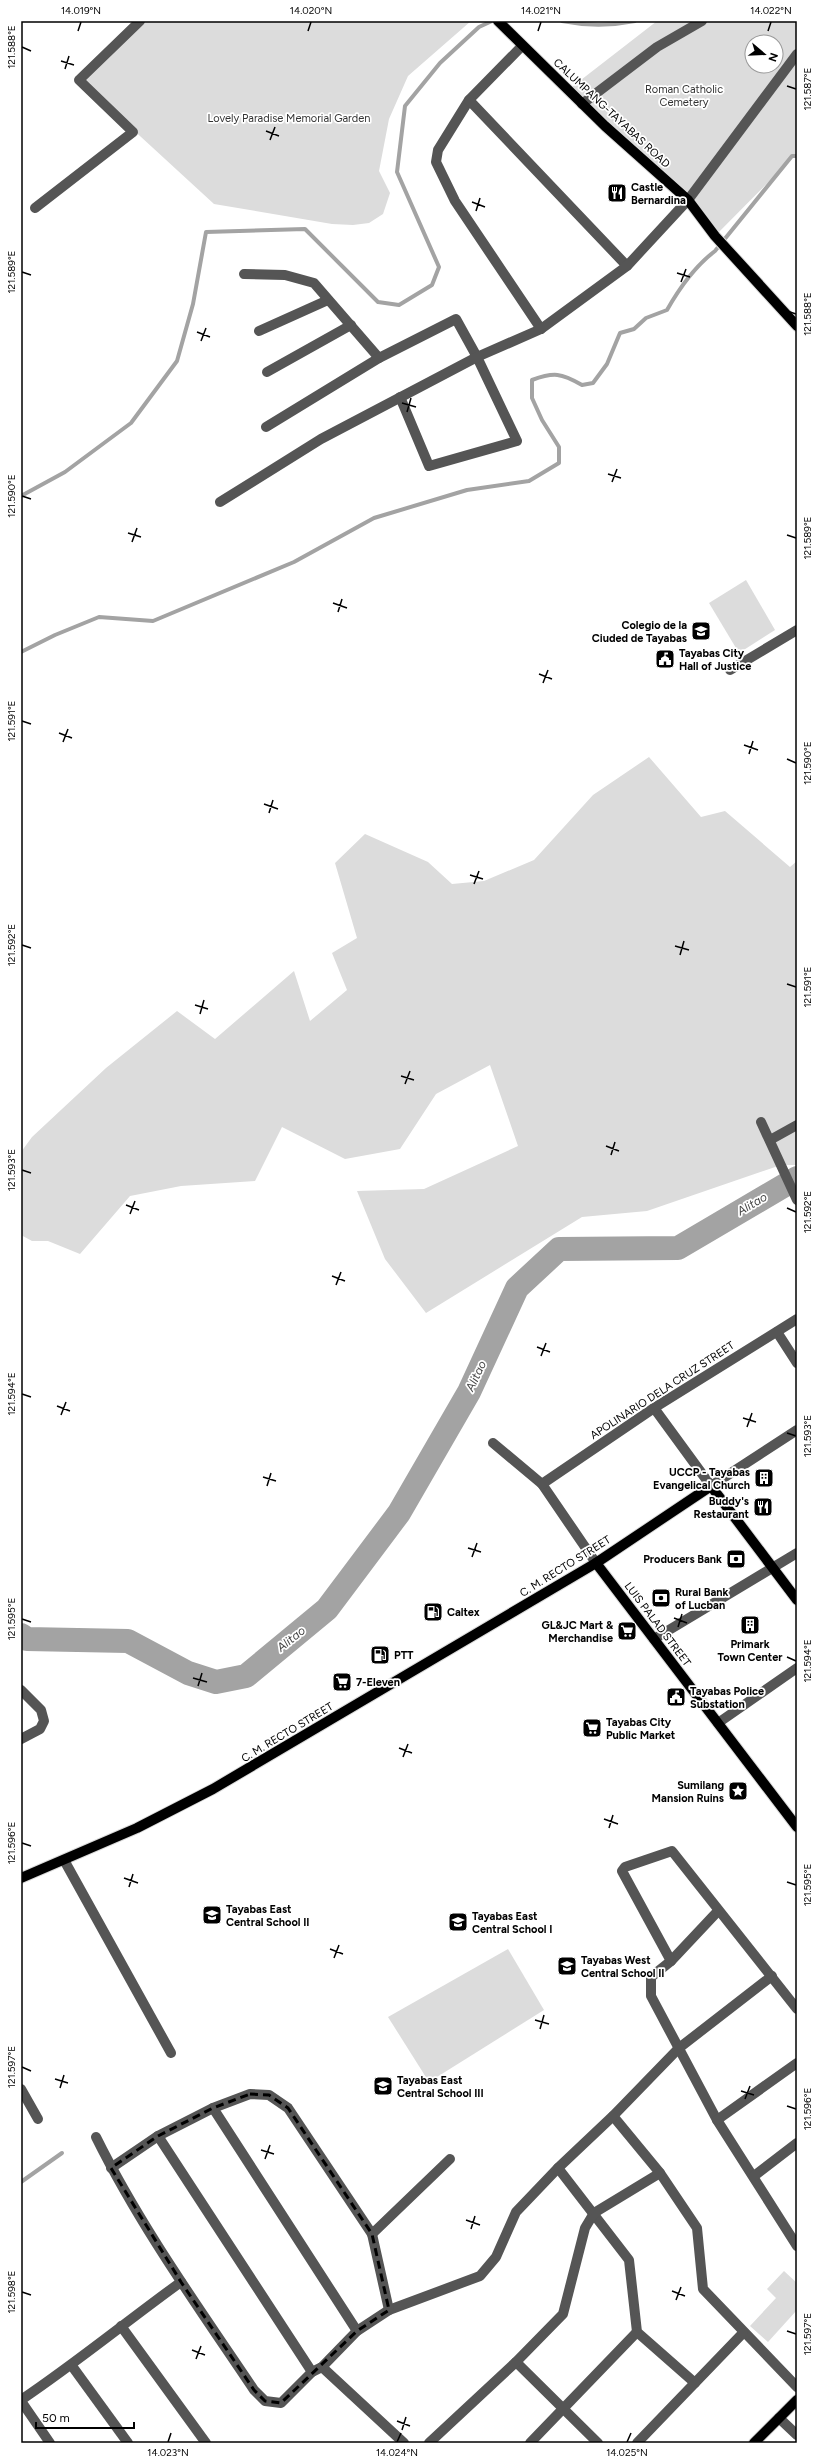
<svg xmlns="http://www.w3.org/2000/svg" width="818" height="2464" viewBox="0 0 818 2464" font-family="Figtree,sans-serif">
	<rect width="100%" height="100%" fill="#fff"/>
	<g fill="#dcdcdc" fill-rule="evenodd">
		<polygon points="136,21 471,21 408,76 389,119 379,171 390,193 383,214 369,223 353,225 332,224 214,204 79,80"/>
		<path d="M657,21H797V153L715,236L688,200L568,90ZM752,42H776V66H752Z"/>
		<polygon points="746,580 775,630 739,653 709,603"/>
		<polygon points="649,757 701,817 725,811 790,867 797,861 797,1165 781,1165 647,1211 582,1217 426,1313 385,1259 357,1191 424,1189 518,1146 490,1065 436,1094 400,1149 345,1159 282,1127 255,1181 181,1186 130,1196 80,1254 48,1241 32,1241 21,1235 21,1152 32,1137 106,1068 177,1011 215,1039 294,971 310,1021 347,990 332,953 357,938 335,863 365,834 428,862 452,884 484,881 534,860 593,795"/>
		<polygon points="508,1949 544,2010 429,2082 388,2017"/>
		<polygon points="784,2271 797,2283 797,2310 768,2342 750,2326 776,2298 767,2289"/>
	</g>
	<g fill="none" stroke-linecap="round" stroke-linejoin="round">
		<g stroke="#a3a3a3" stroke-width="4">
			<path d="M562,21C587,26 610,26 635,21"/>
			<polyline points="21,496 65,472 131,423 177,361 193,304 206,232 305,229 378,302 399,305 432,285 439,267 397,172 405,106 440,63 479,27 492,21"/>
			<path d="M21,652L55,635L99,617L153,621L294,562L374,518L467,490L529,481L559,463V447L542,420L532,398V380C554,372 561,373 582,385L593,383L607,364L620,333L634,329L646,318L667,310C680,287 694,267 715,251L792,156H797"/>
			<polyline points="21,2182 62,2153"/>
		</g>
		<polyline stroke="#a3a3a3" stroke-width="24" points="21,1635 27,1639 128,1641 188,1673 216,1682 246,1676 327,1609 399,1513 469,1392 517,1288 559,1249 678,1248 797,1178"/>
		<defs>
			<g id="major">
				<polyline points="498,21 605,126 688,200 715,236 797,326"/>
				<polyline points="596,1563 797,1827"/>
				<polyline points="21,1878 137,1828 213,1789 596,1563 711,1486 797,1600"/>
				<polyline points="754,2443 797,2400"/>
			</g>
		</defs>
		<use href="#major" stroke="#dbdbdb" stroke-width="12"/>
		<g stroke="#555" stroke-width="10">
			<polyline points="522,46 469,100 438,150 436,162 455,201 541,329"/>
			<polyline points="469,100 627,266"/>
			<polyline points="582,104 657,47 702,21"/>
			<polyline points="35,208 133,132 79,80 140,21"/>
			<polyline points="244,274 285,275 314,283 379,358"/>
			<polyline points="259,331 328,300"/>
			<polyline points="267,372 351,325"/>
			<polyline points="266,427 379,358 456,319 477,357 517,441 429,466 400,397"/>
			<polyline points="220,502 321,439 477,357 541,329 627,266 688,200 797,54"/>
			<polyline points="730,670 797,630"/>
			<polyline points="761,1122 797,1200"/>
			<polyline points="770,1140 797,1125"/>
			<polyline points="777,1332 797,1363"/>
			<polyline points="654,1408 711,1486 797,1430"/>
			<polyline points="493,1443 542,1484 596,1563"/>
			<polyline points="542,1484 654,1408 797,1319"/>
			<polyline points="654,1639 797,1553"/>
			<polyline points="21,1690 41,1710 44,1721 40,1729 21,1739"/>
			<polyline points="718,1723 797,1668"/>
			<polyline points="64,1860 171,2053"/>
			<polyline points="718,1911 671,1961 651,1977 651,1996 717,2120 797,2246"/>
			<polyline points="671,1961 622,1871 625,1867 672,1851 797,2009"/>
			<polyline points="21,2089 38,2119"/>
			<polyline points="213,2108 357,2331"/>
			<polyline points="613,2116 660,2173 697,2228 703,2289 797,2387"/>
			<polyline points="717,2120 797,2063"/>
			<polyline points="158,2136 312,2372"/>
			<path d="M96,2137C140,2226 199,2308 254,2390L265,2401L281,2403L312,2372L322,2367L357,2331L389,2310L480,2276L496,2257L516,2212L558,2168L613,2116L679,2048L772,1976"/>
			<polyline points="111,2168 158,2136 213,2108 250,2094 269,2095 288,2108 372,2234 389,2310"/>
			<polyline points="558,2168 629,2260 637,2332 695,2383"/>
			<polyline points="754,2176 797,2143"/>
			<polyline points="372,2234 450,2159"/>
			<polyline points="121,2326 206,2443"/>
			<polyline points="516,2362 598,2443"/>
			<polyline points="72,2366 128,2443"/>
			<polyline points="322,2367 404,2443"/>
			<path d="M21,2400C76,2363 127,2321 181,2282"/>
			<polyline points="21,2401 50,2443"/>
			<polyline points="779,2418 797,2435"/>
			<polyline points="429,2443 516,2362 563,2314 585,2228 594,2213 660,2173"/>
			<polyline points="530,2443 637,2332"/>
			<polyline points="637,2443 743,2333"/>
		</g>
		<use href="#major" stroke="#000" stroke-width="10"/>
	</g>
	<path fill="none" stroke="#000" stroke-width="3" stroke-dasharray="8 5" stroke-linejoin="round" d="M250,2094L269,2095L288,2108L372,2234L389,2310L357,2331L281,2403L265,2401L254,2390L181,2282L111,2168L158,2136L213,2108Z"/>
	<path fill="none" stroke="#000" stroke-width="1.5" d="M78,31L81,22M308,31L311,22M538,31L541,22M768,31L771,22M22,47L31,51M61,61L74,65M65,69L69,56M787,86L796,89M266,131L279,136M270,140L275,127M472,202L485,207M476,211L480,198M22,272L31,275M677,273L690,277M681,282L686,269M787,311L796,314M197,332L210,337M201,341L206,328M402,403L416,407M407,412L411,398M608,474L621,478M612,482L617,469M22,496L31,499M128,533L141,537M787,535L796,538M132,542L137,528M333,603L347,608M338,612L342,599M539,674L552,679M543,683L548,670M22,721L31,724M59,733L72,738M63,742L68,729M744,745L758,750M749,754L753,741M787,759L796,763M264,804L278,809M269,813L273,800M470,875L483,879M474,884L479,871M22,945L31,948M675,946L689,950M680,955L684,941M787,984L796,987M195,1005L208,1009M200,1014L204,1000M401,1076L414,1080M405,1084L410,1071M606,1146L619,1151M611,1155L615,1142M22,1170L31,1173M126,1205L139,1210M787,1208L796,1212M130,1214L135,1201M332,1276L345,1281M336,1285L341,1272M537,1347L550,1352M541,1356L546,1343M22,1394L31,1397M57,1406L70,1411M61,1415L66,1402M743,1418L756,1422M747,1427L752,1413M787,1433L796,1436M263,1477L276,1481M267,1486L271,1473M468,1548L481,1552M472,1557L477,1543M674,1618L687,1623M22,1619L31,1622M678,1627L682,1614M787,1657L796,1661M193,1678L207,1682M198,1686L202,1673M399,1748L412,1753M403,1757L408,1744M604,1819L618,1824M609,1828L613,1815M22,1843L31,1846M124,1878L138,1883M787,1882L796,1885M129,1887L133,1874M330,1949L343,1954M334,1958L339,1945M535,2020L549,2024M540,2029L544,2015M22,2067L31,2071M55,2079L68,2083M60,2088L64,2075M741,2091L754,2095M745,2099L750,2086M787,2106L796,2109M261,2150L274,2154M265,2159L270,2145M466,2220L480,2225M471,2229L475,2216M672,2291L685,2296M22,2292L31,2295M676,2300L681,2287M787,2331L796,2334M192,2350L205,2355M196,2359L201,2346M397,2421L410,2426M402,2430L406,2417M168,2442L171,2433M397,2442L401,2433M627,2442L631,2433"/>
	<defs>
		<symbol id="restaurant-square" viewBox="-11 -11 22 22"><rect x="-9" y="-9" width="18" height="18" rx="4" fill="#000" stroke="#fff"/><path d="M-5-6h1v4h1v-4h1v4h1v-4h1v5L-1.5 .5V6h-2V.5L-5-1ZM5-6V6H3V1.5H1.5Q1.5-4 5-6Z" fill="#fff"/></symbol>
		<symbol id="university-square" viewBox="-11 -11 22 22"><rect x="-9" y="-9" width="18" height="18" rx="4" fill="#000" stroke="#fff"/><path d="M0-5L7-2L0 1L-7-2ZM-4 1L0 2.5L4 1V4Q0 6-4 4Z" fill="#fff"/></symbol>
		<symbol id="civic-square" viewBox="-11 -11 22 22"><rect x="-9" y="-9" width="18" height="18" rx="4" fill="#000" stroke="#fff"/><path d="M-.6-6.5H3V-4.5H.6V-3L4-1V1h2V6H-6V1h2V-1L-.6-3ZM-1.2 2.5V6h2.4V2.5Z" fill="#fff"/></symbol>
		<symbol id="building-square" viewBox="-11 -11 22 22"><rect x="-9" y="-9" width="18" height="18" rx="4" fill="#000" stroke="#fff"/><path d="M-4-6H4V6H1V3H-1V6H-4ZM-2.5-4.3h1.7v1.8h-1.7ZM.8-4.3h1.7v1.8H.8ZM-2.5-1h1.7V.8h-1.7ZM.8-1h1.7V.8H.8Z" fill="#fff"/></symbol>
		<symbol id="bank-square" viewBox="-11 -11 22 22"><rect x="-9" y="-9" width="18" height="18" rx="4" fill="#000" stroke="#fff"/><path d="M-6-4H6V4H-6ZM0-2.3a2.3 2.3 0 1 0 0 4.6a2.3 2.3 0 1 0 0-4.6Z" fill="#fff"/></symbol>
		<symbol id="fuel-square" viewBox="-11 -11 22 22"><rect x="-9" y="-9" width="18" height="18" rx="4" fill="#000" stroke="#fff"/><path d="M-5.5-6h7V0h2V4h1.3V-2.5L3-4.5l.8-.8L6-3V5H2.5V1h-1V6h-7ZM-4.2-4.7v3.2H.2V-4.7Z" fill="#fff"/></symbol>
		<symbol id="supermarket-square" viewBox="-11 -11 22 22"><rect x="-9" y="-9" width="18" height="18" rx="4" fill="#000" stroke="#fff"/><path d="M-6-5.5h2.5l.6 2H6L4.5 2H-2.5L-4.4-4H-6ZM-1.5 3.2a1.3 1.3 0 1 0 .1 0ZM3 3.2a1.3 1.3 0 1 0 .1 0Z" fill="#fff"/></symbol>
		<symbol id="sight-square" viewBox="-11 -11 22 22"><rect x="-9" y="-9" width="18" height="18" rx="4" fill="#000" stroke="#fff"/><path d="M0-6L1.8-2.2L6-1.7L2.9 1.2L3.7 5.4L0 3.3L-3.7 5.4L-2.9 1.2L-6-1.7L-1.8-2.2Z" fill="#fff"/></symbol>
		<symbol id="school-square" viewBox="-11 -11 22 22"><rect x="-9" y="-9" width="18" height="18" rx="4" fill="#000" stroke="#fff"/><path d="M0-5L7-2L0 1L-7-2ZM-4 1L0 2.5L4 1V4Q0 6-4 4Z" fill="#fff"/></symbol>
	</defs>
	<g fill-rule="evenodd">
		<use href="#restaurant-square" x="606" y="182" width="22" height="22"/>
		<use href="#university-square" x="690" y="620" width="22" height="22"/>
		<use href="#civic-square" x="654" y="648" width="22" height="22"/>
		<use href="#building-square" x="753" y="1467" width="22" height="22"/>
		<use href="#restaurant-square" x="752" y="1496" width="22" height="22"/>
		<use href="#bank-square" x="725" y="1548" width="22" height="22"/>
		<use href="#bank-square" x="650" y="1587" width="22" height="22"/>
		<use href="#fuel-square" x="422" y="1601" width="22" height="22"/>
		<use href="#building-square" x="739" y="1614" width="22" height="22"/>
		<use href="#supermarket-square" x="616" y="1620" width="22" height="22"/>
		<use href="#fuel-square" x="369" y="1644" width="22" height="22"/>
		<use href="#supermarket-square" x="331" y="1671" width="22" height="22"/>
		<use href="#civic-square" x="665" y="1686" width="22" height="22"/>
		<use href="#supermarket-square" x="581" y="1717" width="22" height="22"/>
		<use href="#sight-square" x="727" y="1780" width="22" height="22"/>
		<use href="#school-square" x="201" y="1904" width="22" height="22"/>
		<use href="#school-square" x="447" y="1911" width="22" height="22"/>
		<use href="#school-square" x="556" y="1955" width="22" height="22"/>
		<use href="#school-square" x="372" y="2075" width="22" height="22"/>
	</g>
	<g text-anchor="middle" stroke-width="3.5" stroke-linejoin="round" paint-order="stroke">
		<g font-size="11" fill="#333" stroke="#fff">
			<text x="684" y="93">Roman Catholic<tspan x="684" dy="13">Cemetery</tspan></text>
			<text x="289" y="122">Lovely Paradise Memorial Garden</text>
		</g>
		<g font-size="11" fill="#000" stroke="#fff">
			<text transform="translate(612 113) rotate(43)" y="4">CALUMPANG-TAYABAS ROAD</text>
			<text transform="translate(662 1390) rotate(-33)" y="4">APOLINARIO DELA CRUZ STREET</text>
			<text transform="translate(565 1566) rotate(-32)" y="4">C. M. RECTO STREET</text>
			<text transform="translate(658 1624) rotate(53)" y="4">LUIS PALAD STREET</text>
			<text transform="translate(287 1732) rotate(-31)" y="4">C. M. RECTO STREET</text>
		</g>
		<g font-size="11" font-weight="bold" fill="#000" stroke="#fff" text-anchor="start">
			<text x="631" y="191">Castle<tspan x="631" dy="13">Bernardina</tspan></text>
			<text x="687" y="629" text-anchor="end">Colegio de la<tspan x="687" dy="13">Ciuded de Tayabas</tspan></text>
			<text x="679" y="657">Tayabas City<tspan x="679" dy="13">Hall of Justice</tspan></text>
			<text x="750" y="1476" text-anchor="end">UCCP - Tayabas<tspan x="750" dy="13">Evangelical Church</tspan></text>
			<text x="749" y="1505" text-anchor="end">Buddy's<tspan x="749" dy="13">Restaurant</tspan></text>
			<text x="722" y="1563" text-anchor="end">Producers Bank</text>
			<text x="675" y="1596">Rural Bank<tspan x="675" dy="13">of Lucban</tspan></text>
			<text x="447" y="1616">Caltex</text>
			<text x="613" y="1629" text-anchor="end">GL&amp;JC Mart &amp;<tspan x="613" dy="13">Merchandise</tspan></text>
			<text x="750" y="1648" text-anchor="middle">Primark<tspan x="750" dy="13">Town Center</tspan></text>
			<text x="394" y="1659">PTT</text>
			<text x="356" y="1686">7-Eleven</text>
			<text x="690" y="1695">Tayabas Police<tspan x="690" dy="13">Substation</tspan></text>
			<text x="606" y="1726">Tayabas City<tspan x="606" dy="13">Public Market</tspan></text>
			<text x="724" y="1789" text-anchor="end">Sumilang<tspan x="724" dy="13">Mansion Ruins</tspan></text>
			<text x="226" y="1913">Tayabas East<tspan x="226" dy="13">Central School II</tspan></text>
			<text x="472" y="1920">Tayabas East<tspan x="472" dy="13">Central School I</tspan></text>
			<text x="581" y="1964">Tayabas West<tspan x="581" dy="13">Central School II</tspan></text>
			<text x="397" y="2084">Tayabas East<tspan x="397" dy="13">Central School III</tspan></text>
		</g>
		<g font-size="12" font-style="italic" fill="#444" stroke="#fff">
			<text transform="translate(752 1204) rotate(-31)" y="4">Alitao</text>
			<text transform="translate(476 1376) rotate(-65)" y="4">Alitao</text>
			<text transform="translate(291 1639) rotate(-39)" y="4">Alitao</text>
		</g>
	</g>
	<rect width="818" height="2464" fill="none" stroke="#ffffff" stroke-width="44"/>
	<g transform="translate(764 54) rotate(109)"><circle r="19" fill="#ffffff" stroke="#999999"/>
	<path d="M0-3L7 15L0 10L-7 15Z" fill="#000000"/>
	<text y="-6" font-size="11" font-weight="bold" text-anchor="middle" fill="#000000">N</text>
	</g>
	<path d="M36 2422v6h98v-6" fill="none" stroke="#000000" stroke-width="2"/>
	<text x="42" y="2422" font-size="12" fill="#000000" stroke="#ffffff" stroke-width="3" paint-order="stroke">50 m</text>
	<rect x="22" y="22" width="774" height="2420" fill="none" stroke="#000" stroke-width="1.5"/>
	<g font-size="10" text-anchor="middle" fill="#000">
		<text x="81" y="14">14.019°N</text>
		<text x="311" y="14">14.020°N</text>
		<text x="541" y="14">14.021°N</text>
		<text x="771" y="14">14.022°N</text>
		<text transform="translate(11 47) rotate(-90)" y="4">121.588°E</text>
		<text transform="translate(807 89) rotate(-90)" y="4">121.587°E</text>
		<text transform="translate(11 272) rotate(-90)" y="4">121.589°E</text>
		<text transform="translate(807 314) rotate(-90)" y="4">121.588°E</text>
		<text transform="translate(11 496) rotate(-90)" y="4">121.590°E</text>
		<text transform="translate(807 538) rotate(-90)" y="4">121.589°E</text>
		<text transform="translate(11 721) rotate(-90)" y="4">121.591°E</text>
		<text transform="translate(807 763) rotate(-90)" y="4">121.590°E</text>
		<text transform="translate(11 945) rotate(-90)" y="4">121.592°E</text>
		<text transform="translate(807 987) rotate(-90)" y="4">121.591°E</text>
		<text transform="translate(11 1170) rotate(-90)" y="4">121.593°E</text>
		<text transform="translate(807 1212) rotate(-90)" y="4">121.592°E</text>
		<text transform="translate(11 1394) rotate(-90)" y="4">121.594°E</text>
		<text transform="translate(807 1436) rotate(-90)" y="4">121.593°E</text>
		<text transform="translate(11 1619) rotate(-90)" y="4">121.595°E</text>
		<text transform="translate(807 1661) rotate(-90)" y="4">121.594°E</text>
		<text transform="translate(11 1843) rotate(-90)" y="4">121.596°E</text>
		<text transform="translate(807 1885) rotate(-90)" y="4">121.595°E</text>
		<text transform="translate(11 2067) rotate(-90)" y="4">121.597°E</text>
		<text transform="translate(807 2109) rotate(-90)" y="4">121.596°E</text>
		<text transform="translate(11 2292) rotate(-90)" y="4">121.598°E</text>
		<text transform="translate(807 2334) rotate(-90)" y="4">121.597°E</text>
		<text x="168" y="2456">14.023°N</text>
		<text x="397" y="2456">14.024°N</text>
		<text x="627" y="2456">14.025°N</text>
	</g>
</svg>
